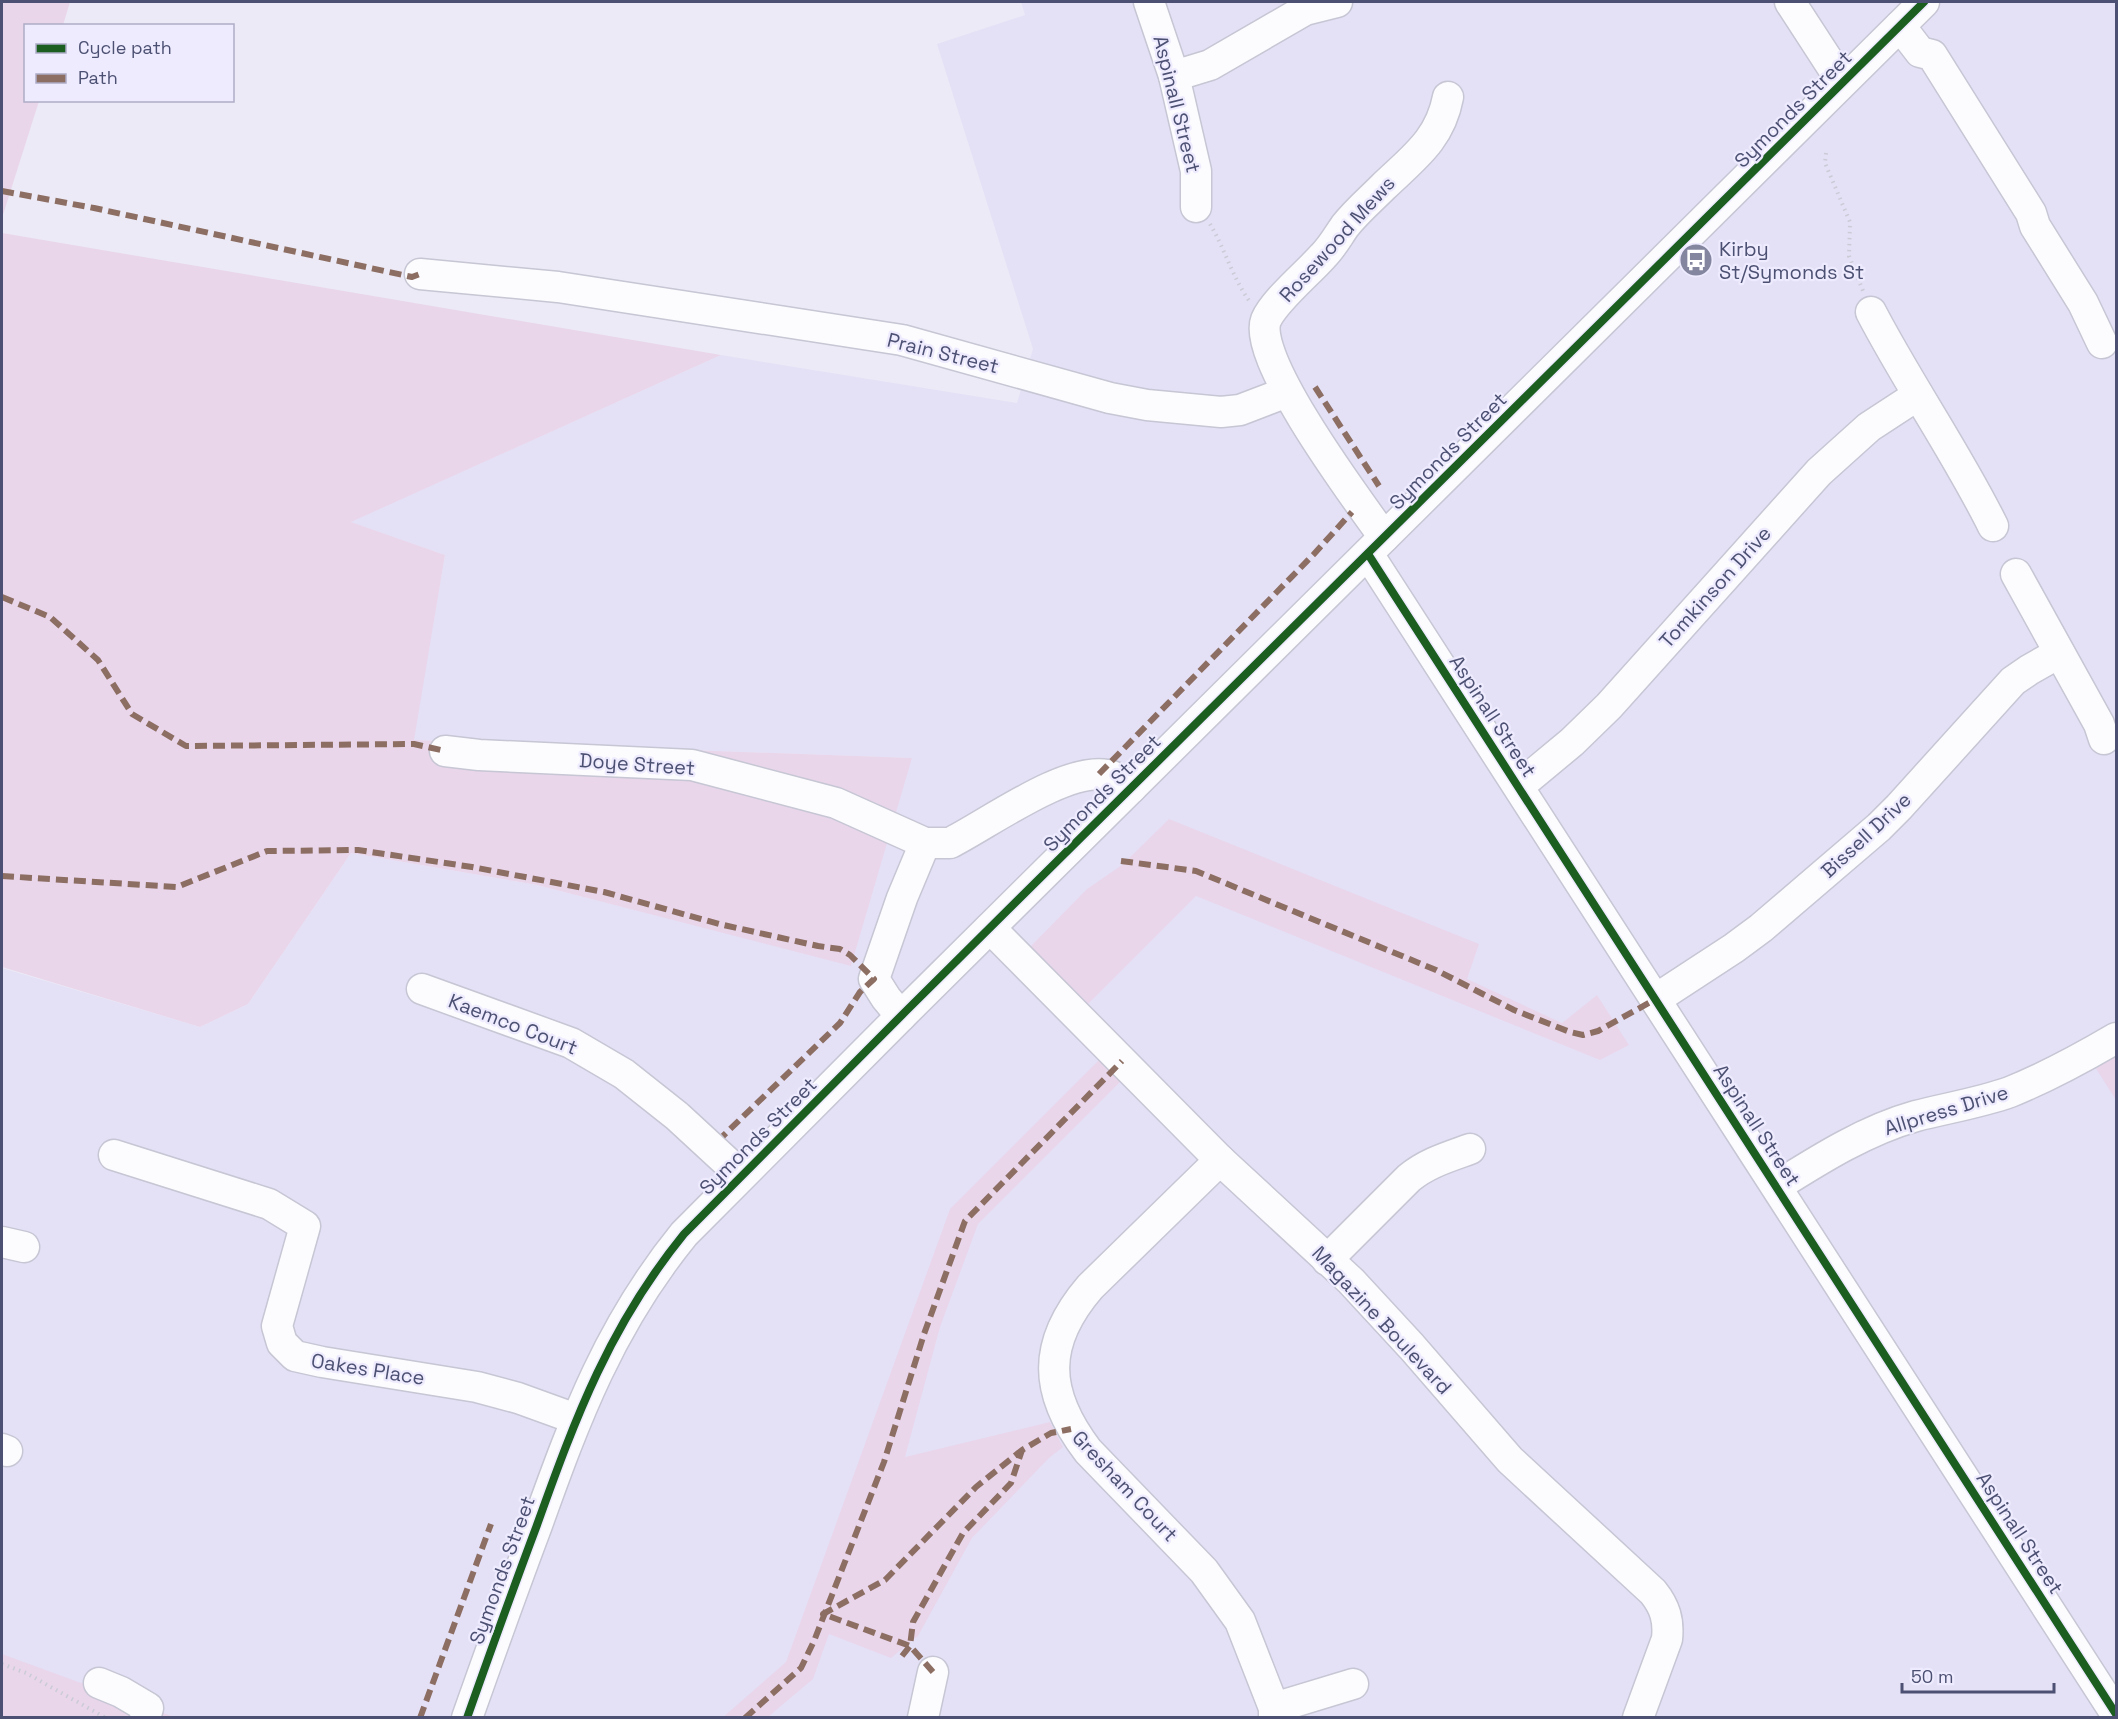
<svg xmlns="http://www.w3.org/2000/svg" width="2118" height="1719" viewBox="0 0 2118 1719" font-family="'Space Grotesk',sans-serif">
	<rect width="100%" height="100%" fill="#eceaf6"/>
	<polygon fill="#e4e1f7" points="1021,2 2116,2 2116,1717 2,1717 2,968 200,1027 248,1004 351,853 537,885 851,965 911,758 413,740 445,555 350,522 721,355 1017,403 1033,349 937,44 1025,15"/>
	<g fill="#e9d6eb">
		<polygon points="2,2 70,2 63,25 26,26 26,100 39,101 2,218"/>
		<polygon points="2,233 721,355 351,522 445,555 414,740 912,758 851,966 537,885 351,853 248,1004 200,1027 2,967"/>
		<polygon points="1169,819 1479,944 1467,979 1562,1023 1597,995 1629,1045 1600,1060 1196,896 1086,1006 1031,949 1031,946 1087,889 1122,865"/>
		<polygon points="2116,1052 2116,1100 2093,1064"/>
		<polygon points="1101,1058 1122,1080 978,1224 940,1327 905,1457 1050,1422 1063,1447 1049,1458 972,1538 918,1636 891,1658 829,1634 813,1679 768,1717 722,1718 786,1662 950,1209"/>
		<polygon points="2,1654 174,1717 2,1717"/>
	</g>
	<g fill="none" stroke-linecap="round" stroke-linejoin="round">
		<defs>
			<g id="minor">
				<polyline points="1149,2 1174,76 1196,171 1196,207"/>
				<polyline points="1790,2 1842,82"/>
				<polyline points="1900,26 1920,52 1932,55 2031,213 2035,226 2083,303 2102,343"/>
				<polyline points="1174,76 1210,65 1305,10 1337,2"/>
				<polyline points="420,274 558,287 902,340 1110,398 1147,405 1221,412 1240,410 1287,392"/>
				<path d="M1871,312C1909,385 1957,453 1993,526"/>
				<path d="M1384,537C1359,502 1251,358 1266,320C1274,301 1308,273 1323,256C1332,247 1338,236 1345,226C1356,212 1370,200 1383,187C1413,158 1440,140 1448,97"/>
				<polyline points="1368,554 2116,1714"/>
				<polyline points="2016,574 2099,724 2104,739"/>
				<path d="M445,751L479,755L692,765L836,803L925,843H950C988,824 1065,767 1107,775C1116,776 1124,782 1131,788"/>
				<polyline points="1519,786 1572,742 1609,706 1819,472 1869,427 1918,395"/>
				<path d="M990,928L1220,1160L1351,1281L1412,1347L1510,1460L1653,1592C1665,1607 1669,1620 1667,1639L1638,1718"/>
				<polyline points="422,989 571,1043 624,1074 677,1116 741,1175"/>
				<polyline points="1656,999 1734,948 1761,928 1879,827 1899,807 2013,681 2029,670 2059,653"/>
				<polyline points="901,1016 886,998 874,979 902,898 925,843"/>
				<polyline points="114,1155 269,1204 305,1226 277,1326 282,1343 295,1356 322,1362 477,1387 518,1398 576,1419"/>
				<path d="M1220,1160L1090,1287C1042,1343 1043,1392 1088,1451L1204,1571L1240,1621L1274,1708V1718"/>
				<path d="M1777,1186C1820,1159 1866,1130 1916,1116C1947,1108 1979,1103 2010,1092C2047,1077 2082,1058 2116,1038"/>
				<polyline points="2,1242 24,1247"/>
				<path d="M1327,1260L1409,1178C1427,1163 1448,1157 1470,1149"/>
				<polyline points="2,1449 7,1451"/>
				<polyline points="99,1683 121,1692 148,1708 145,1718"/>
				<polyline points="1274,1708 1353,1684"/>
				<path d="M467,1718C490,1653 513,1589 537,1525C576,1416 610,1325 684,1234L906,1011L1924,2"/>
				<polyline points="923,1718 933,1672"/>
			</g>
		</defs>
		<use href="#minor" stroke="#c6c6d4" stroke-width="33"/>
		<g stroke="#cbcbd6" stroke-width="4" stroke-dasharray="1.5 4.5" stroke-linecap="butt">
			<polyline points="1826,153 1825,163 1850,222 1849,256 1863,291"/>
			<path d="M1210,224C1225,249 1233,279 1250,302"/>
			<polyline points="2,1664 26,1673 106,1718"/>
		</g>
		<use href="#minor" stroke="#fcfcfe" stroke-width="30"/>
		<g stroke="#8d6e63" stroke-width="6" stroke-dasharray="12 6" stroke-linecap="butt">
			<polyline points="2,191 94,208 412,277 420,274"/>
			<polyline points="1315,387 1379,486"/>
			<polyline points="2,597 50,617 98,660 132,714 186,746 414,744 445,751"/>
			<polyline points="1099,774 1314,554 1352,512"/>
			<polyline points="1121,861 1196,871 1436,970 1514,1010 1570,1032 1583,1035 1598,1031 1656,999"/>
			<polyline points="2,876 177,887 267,851 358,850 472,867 604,892 719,924 818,946 840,949 850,955 874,979 860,992 840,1023 723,1136"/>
			<polyline points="902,1656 910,1646 913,1622 963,1533 1011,1483 1022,1450"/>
			<polyline points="933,1672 910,1646 823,1614 885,1580 976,1487 1022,1450 1051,1433 1071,1429"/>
			<polyline points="420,1718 491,1524"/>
			<polyline points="745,1718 801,1668 814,1641 884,1462 924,1334 965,1221 1122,1061"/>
		</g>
		<defs>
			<g id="cycleway">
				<polyline points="1368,554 2116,1714"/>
				<path d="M467,1718C490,1653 513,1589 537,1525C576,1416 610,1325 684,1234L906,1011L1924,2"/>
			</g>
		</defs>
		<use href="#cycleway" stroke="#eeebfe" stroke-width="11"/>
		<use href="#cycleway" stroke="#1b5e20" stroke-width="8"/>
	</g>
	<defs>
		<symbol id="bus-disc" viewBox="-11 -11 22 22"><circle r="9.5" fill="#8486a0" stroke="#eeebfe"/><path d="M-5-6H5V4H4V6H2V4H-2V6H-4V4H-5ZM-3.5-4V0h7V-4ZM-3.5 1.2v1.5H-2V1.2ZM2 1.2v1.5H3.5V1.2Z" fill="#fff"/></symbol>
	</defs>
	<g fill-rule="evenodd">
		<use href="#bus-disc" x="1677" y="241" width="38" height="38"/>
	</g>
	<g text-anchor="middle" stroke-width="4.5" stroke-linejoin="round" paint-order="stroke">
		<g font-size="20" fill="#4c5072" stroke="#eeebfe">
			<text transform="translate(1177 104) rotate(76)" y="7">Aspinall Street</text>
			<text transform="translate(1793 109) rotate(-45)" y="7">Symonds Street</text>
			<text transform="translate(1337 239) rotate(-48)" y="7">Rosewood Mews</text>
			<text transform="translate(943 353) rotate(14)" y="7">Prain Street</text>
			<text transform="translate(1448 451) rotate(-45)" y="7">Symonds Street</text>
			<text transform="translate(1715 587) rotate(-48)" y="7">Tomkinson Drive</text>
			<text transform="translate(1493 716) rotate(57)" y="7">Aspinall Street</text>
			<text transform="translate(637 764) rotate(4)" y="7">Doye Street</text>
			<text transform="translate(1102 793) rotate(-45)" y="7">Symonds Street</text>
			<text transform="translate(1866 835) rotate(-43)" y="7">Bissell Drive</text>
			<text transform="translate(513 1024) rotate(21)" y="7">Kaemco Court</text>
			<text transform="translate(1946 1110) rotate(-17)" y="7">Allpress Drive</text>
			<text transform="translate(1757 1125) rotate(57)" y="7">Aspinall Street</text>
			<text transform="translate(758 1136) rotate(-45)" y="7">Symonds Street</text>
			<text transform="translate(1382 1320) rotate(47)" y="7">Magazine Boulevard</text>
			<text transform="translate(368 1369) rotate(9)" y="7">Oakes Place</text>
			<text transform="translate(1125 1486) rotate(47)" y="7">Gresham Court</text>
			<text transform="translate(2020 1533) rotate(57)" y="7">Aspinall Street</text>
			<text transform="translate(502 1570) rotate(-70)" y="7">Symonds Street</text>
		</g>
		<g font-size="20" fill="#4c5072" stroke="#eeebfe" text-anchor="start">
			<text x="1719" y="256">Kirby<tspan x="1719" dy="23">St/Symonds St</tspan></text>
		</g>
	</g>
	<rect width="2118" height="1719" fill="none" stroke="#4c5072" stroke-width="6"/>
	<rect x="24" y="24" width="210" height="78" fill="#eeebfe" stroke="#adadc6" stroke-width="1.5"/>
	<rect x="36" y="44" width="30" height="9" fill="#1b5e20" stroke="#adadc6" stroke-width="1.5"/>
	<text x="78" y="54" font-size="18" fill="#4c5072">Cycle path</text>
	<rect x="36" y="74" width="30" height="9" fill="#8d6e63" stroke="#adadc6" stroke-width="1.5"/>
	<text x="78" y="84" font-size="18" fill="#4c5072">Path</text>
	<path d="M1902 1683v9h152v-9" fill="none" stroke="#4c5072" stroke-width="3"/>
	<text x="1911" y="1683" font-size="18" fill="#4c5072" stroke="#eeebfe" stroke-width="4.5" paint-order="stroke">50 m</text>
</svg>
